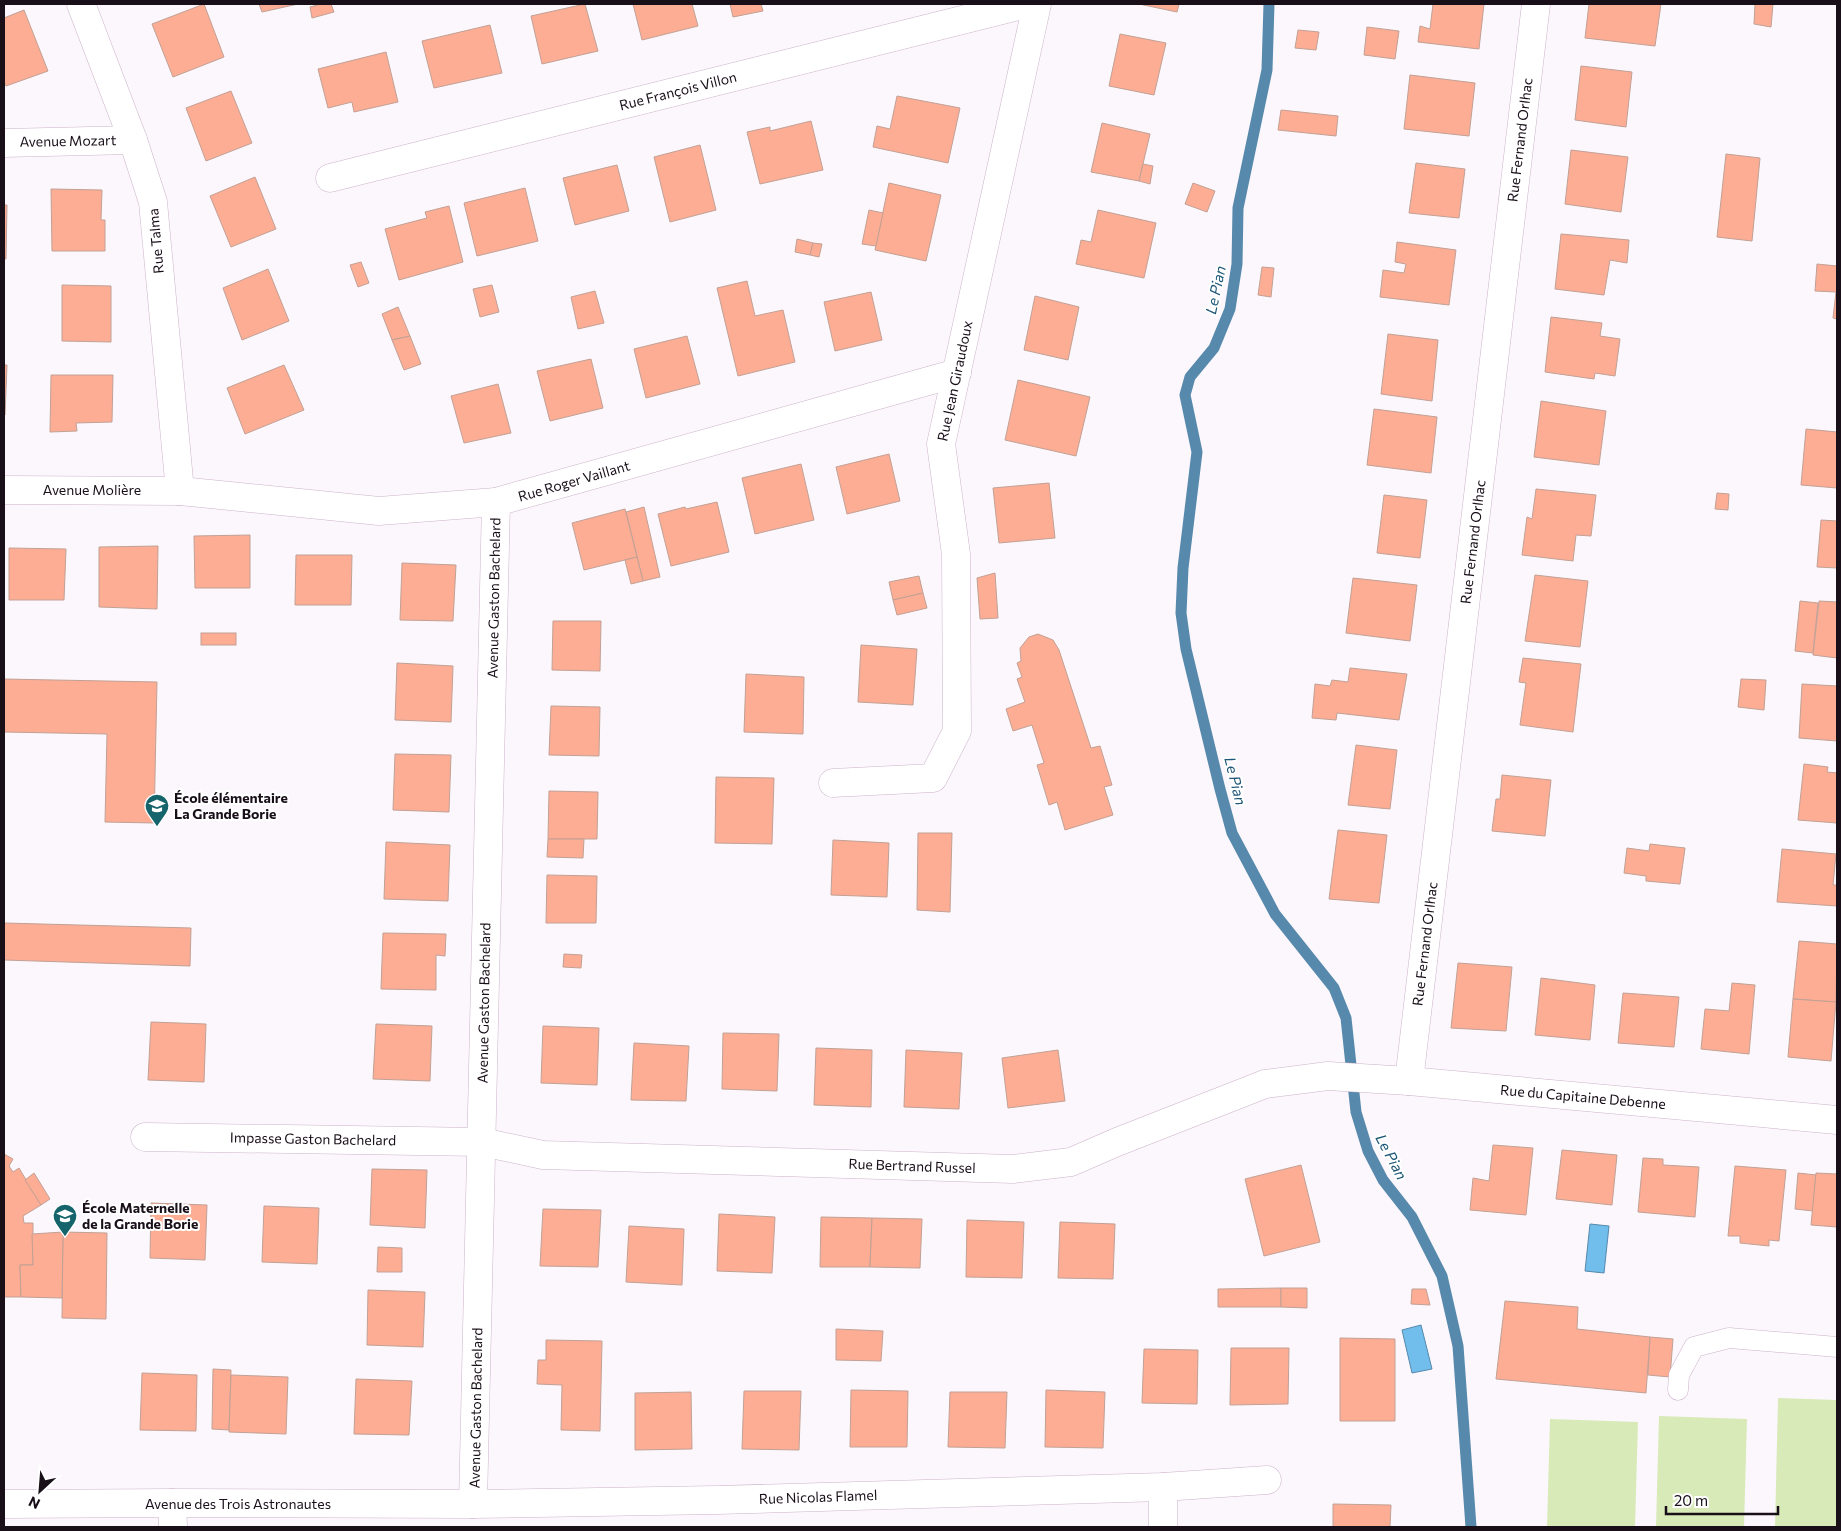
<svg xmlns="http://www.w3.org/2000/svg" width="1841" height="1531" viewBox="0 0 1841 1531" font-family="Commissioner,sans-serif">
	<rect width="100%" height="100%" fill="#fcf7fc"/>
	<g fill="#d8eab8">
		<polygon points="1778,1398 1837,1400 1837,1527 1775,1527"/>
		<polygon points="1659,1416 1747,1419 1744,1527 1656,1527"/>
		<polygon points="1550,1419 1638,1422 1635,1527 1547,1527"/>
	</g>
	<g fill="#71bdeb" stroke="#5689ac">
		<polygon points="1590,1224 1609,1226 1604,1273 1585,1271"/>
		<polygon points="1421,1325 1432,1369 1412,1373 1402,1330"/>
	</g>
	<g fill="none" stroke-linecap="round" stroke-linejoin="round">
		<polyline stroke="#5689ac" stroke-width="11" points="1269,4 1267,70 1238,208 1237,264 1230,309 1214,348 1190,377 1185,395 1197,452 1183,568 1181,613 1186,649 1220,789 1232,833 1275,914 1334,988 1346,1018 1356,1112 1368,1151 1383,1180 1412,1217 1442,1276 1458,1346 1471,1527"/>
	</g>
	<g fill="#fdad94" stroke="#c2a095">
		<polygon points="204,4 224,57 173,77 152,24"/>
		<polygon points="259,4 298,4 262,12"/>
		<polygon points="321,4 331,4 334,12 312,18 310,7"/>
		<polygon points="585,4 598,51 542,64 531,16"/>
		<polygon points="633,4 692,4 698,26 642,40"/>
		<polygon points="730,4 761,4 763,11 733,17"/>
		<polygon points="1139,4 1179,4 1177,12"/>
		<polygon points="1433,4 1484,4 1479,49 1418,42 1420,26 1430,29"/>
		<polygon points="1589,4 1661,4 1655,46 1585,38"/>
		<polygon points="1755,4 1773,4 1771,27 1754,24"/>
		<polygon points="24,10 48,71 6,86 4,82 4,18"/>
		<polygon points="490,25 502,73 434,88 422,41"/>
		<polygon points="1367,27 1399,31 1395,59 1364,55"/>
		<polygon points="1298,30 1319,32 1316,50 1295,48"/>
		<polygon points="1120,34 1166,43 1154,95 1109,86"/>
		<polygon points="386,52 398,102 354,112 352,102 328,108 318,69"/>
		<polygon points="1581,66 1632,72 1626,127 1575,120"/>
		<polygon points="1410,75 1475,83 1469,136 1404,129"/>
		<polygon points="231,91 252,143 206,161 186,108"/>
		<polygon points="897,96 960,108 948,163 873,147 877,126 890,129"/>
		<polygon points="1281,110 1338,116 1336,136 1278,130"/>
		<polygon points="811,121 823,170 760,184 747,132 770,127 770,131"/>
		<polygon points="1102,123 1150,134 1139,181 1091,172"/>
		<polygon points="700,145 716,210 670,222 654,157"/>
		<polygon points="1571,150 1628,157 1621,212 1565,204"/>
		<polygon points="1726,154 1760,158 1752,241 1717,237"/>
		<polygon points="1416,163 1465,169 1459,218 1409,213"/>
		<polygon points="1143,164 1153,166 1150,184 1139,181"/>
		<polygon points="617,165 629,211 575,225 563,178"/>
		<polygon points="255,177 276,229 231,247 210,196"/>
		<polygon points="889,183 941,195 926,261 875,250"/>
		<polygon points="1193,183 1215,191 1207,212 1185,204"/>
		<polygon points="525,188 538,241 477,256 464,203"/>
		<polygon points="51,189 102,190 101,220 105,220 105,251 52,251"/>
		<polygon points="4,205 7,205 6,259 4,259"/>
		<polygon points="449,206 463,262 399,280 385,229 427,218 425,212"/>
		<polygon points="869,210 883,213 876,246 862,244"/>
		<polygon points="1098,210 1156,223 1144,278 1076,264 1081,240 1091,242"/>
		<polygon points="1561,234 1629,240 1627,263 1610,260 1604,295 1555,289"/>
		<polygon points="797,239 813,243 810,255 795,252"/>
		<polygon points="1397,242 1456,250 1449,305 1380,297 1383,270 1404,273 1406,264 1395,262"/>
		<polygon points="813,243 822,244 819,257 810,255"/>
		<polygon points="361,262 369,283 358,287 350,265"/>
		<polygon points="1817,264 1837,266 1837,319 1833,318 1836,292 1815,291"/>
		<polygon points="1262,267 1274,268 1271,297 1258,295"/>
		<polygon points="268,269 289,321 242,340 223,288"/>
		<polygon points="747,281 755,316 783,310 795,362 738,376 717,288"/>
		<polygon points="62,285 111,286 111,342 62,341"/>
		<polygon points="492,285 499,312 480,317 473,289"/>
		<polygon points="595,291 604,323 578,329 571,297"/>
		<polygon points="871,292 882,340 835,351 824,302"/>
		<polygon points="1035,296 1079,307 1068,360 1024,350"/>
		<polygon points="398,307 410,336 392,340 382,314"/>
		<polygon points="1551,317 1602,323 1600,336 1620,339 1615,376 1595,373 1594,379 1545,372"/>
		<polygon points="1388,334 1438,340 1432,401 1381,394"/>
		<polygon points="410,336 421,364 404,370 392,340"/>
		<polygon points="687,336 700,384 646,398 634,349"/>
		<polygon points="591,359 603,408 550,421 537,371"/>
		<polygon points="4,365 7,365 5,415 4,415"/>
		<polygon points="284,365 304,410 245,434 227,388"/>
		<polygon points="51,375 113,375 112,422 76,423 77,431 50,432"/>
		<polygon points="1018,380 1090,397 1076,456 1005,440"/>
		<polygon points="498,384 511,433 464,443 451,396"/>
		<polygon points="1541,401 1606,411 1599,465 1534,457"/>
		<polygon points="1374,409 1437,417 1431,473 1367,465"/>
		<polygon points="1806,429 1837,432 1837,488 1801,485"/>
		<polygon points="889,454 900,501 847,514 836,467"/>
		<polygon points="801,464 814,520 755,534 742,478"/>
		<polygon points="1049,483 1055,538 999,543 993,488"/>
		<polygon points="1536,489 1596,495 1591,536 1576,535 1573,561 1522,555 1527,517 1532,519"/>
		<polygon points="1717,493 1729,494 1728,510 1715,509"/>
		<polygon points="1384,495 1427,500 1420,558 1377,553"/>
		<polygon points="717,502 729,552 671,566 658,514 685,507 686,509"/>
		<polygon points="644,507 660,577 643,581 626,512"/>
		<polygon points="625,509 637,557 584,570 572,523"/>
		<polygon points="1821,520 1837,521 1837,568 1817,567"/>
		<polygon points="250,535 250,588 195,588 194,536"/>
		<polygon points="158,546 157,609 99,607 99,547"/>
		<polygon points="9,548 66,549 64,600 9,600"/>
		<polygon points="296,555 352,555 351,605 295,605"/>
		<polygon points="637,557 643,581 631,584 625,560"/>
		<polygon points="402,563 456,565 453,621 400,620"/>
		<polygon points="995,573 998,618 980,619 977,578"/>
		<polygon points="1535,575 1588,581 1580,647 1525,641"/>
		<polygon points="919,576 923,593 893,600 889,582"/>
		<polygon points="1353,578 1417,585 1410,641 1346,633"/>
		<polygon points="923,593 927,608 897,615 893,600"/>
		<polygon points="1800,601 1818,603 1813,653 1795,651"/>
		<polygon points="1819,601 1837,602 1837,658 1813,655"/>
		<polygon points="553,621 601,621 600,671 552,670"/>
		<rect x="201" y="633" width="35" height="12"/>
		<polygon points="1038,634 1053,640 1059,650 1091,748 1100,746 1112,785 1104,787 1113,815 1065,830 1057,802 1049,805 1037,765 1044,763 1032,725 1013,731 1006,709 1025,702 1017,679 1022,677 1017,663 1021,661 1020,648 1029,637"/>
		<polygon points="861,645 917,649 913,705 858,702"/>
		<polygon points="1523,658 1581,664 1573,732 1520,725 1526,683 1519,682"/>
		<polygon points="397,663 453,666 451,722 395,720"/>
		<polygon points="1350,668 1407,674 1399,720 1337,713 1336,720 1312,718 1315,684 1330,686 1332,680 1348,682"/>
		<polygon points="746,674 804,677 803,734 744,732"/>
		<polygon points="4,679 157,682 154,823 105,822 107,734 4,732"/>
		<polygon points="1741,679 1766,680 1764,710 1738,707"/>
		<polygon points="1802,684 1837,686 1837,741 1799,738"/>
		<polygon points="551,706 600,707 599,756 549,755"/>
		<polygon points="1356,745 1397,750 1390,809 1348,805"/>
		<polygon points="395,754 451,755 449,812 393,810"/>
		<polygon points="1804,764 1828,767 1827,772 1837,773 1837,823 1798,820"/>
		<polygon points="1502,775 1551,780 1545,836 1492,831 1496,799 1500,799"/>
		<polygon points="716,777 774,778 772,844 715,843"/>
		<polygon points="549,791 598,792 597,839 548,839"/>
		<polygon points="1338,830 1387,835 1379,903 1329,899"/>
		<polygon points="918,833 952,833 950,912 917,910"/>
		<polygon points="548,839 584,839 583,858 547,857"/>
		<polygon points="833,840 889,843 887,897 831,895"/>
		<polygon points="386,842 450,845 448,901 384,899"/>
		<polygon points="1650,844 1685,848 1680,884 1646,881 1646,876 1624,873 1627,848 1649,851"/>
		<polygon points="1782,849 1836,854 1833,885 1837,885 1837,906 1777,902"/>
		<polygon points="547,875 597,876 596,923 546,923"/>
		<polygon points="4,923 191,928 190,966 4,960"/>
		<polygon points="383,933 446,934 445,956 436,955 436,990 381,989"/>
		<polygon points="1799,941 1837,944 1836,1002 1793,999"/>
		<polygon points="564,954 582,955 581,968 563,967"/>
		<polygon points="1458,963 1512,967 1506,1031 1451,1028"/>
		<polygon points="1541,978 1595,985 1590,1040 1535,1035"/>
		<polygon points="1732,983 1755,985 1749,1054 1701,1049 1705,1009 1729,1011"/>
		<polygon points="1623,993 1679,997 1674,1047 1618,1043"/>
		<polygon points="1793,999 1836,1002 1831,1061 1788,1057"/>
		<polygon points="151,1022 206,1024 204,1082 148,1080"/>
		<polygon points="376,1024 432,1026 430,1081 373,1079"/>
		<polygon points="543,1026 599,1028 597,1085 541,1083"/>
		<polygon points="723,1033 779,1034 777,1091 722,1089"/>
		<polygon points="634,1043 689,1046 686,1101 631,1100"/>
		<polygon points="816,1048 872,1050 871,1107 814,1105"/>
		<polygon points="906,1050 962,1053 959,1109 904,1107"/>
		<polygon points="1058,1050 1065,1101 1008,1108 1002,1058"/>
		<polygon points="1493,1145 1533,1148 1526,1215 1470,1210 1473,1178 1489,1181"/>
		<polygon points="1562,1150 1617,1155 1612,1205 1556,1199"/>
		<polygon points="4,1154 13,1159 9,1166 13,1172 19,1168 41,1205 23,1216 24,1223 33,1223 33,1265 20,1265 21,1297 4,1297"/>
		<polygon points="1643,1158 1663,1159 1663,1165 1699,1167 1695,1217 1638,1212"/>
		<polygon points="1301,1165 1320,1242 1264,1256 1245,1179"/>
		<polygon points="1735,1166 1786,1170 1779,1241 1769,1240 1769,1246 1740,1243 1740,1236 1728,1236"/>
		<polygon points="372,1169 427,1170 425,1228 370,1225"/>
		<polygon points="34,1173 50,1199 41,1205 25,1180"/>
		<polygon points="1798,1173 1816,1175 1813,1211 1795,1209"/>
		<polygon points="1816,1173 1837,1174 1837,1227 1811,1225"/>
		<polygon points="151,1203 207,1205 205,1260 150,1258"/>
		<polygon points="264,1206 319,1208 317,1264 262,1262"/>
		<polygon points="543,1209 601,1210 598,1267 540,1266"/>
		<polygon points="719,1214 775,1217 772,1273 717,1271"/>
		<polygon points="821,1217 872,1218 870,1267 820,1267"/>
		<polygon points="872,1218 922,1219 920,1268 870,1267"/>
		<polygon points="967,1220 1024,1222 1022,1278 966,1277"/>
		<polygon points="1060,1222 1115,1224 1113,1279 1058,1278"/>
		<polygon points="629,1226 684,1229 682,1285 626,1282"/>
		<polygon points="63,1232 107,1233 106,1319 62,1318"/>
		<polygon points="63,1232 62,1298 21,1297 20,1265 33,1265 32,1234"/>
		<polygon points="378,1247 402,1248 402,1272 377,1272"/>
		<polygon points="1281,1288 1281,1307 1218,1307 1218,1289"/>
		<polygon points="1281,1288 1307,1288 1307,1308 1281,1307"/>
		<polygon points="1412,1289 1426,1289 1430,1305 1411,1304"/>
		<polygon points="368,1290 425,1292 423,1347 367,1345"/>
		<polygon points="1505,1301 1578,1307 1577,1329 1650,1337 1646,1393 1496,1379"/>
		<polygon points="836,1329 883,1331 881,1361 836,1360"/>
		<polygon points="1650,1337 1673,1339 1670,1377 1648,1375"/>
		<polygon points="1340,1338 1395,1339 1395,1421 1340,1421"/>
		<polygon points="546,1340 602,1341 600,1431 561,1430 562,1385 537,1384 538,1360 546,1360"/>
		<polygon points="1231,1348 1289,1348 1288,1404 1230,1405"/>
		<polygon points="1144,1349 1198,1350 1197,1404 1142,1403"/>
		<polygon points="213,1369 231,1370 229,1430 212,1429"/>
		<polygon points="142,1373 197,1375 196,1431 140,1430"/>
		<polygon points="231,1375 288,1377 286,1434 229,1432"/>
		<polygon points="356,1379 412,1381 409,1435 354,1434"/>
		<polygon points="851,1390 908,1391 907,1447 850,1447"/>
		<polygon points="1046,1390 1105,1392 1103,1448 1045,1447"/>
		<polygon points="744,1391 801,1391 799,1450 742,1449"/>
		<polygon points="691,1392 692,1449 635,1450 635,1393"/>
		<polygon points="950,1392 1007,1392 1005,1448 948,1447"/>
		<polygon points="1333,1504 1391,1505 1390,1527 1333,1527"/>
	</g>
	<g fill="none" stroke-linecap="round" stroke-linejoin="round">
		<defs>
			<polyline id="service" points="1678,1390 1679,1375 1694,1347 1729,1338 1837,1347"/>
			<g id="minor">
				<polyline points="81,4 133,140 153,202 180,491"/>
				<polyline points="4,143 133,140"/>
				<polyline points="330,178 1026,4"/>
				<polyline points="4,490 180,491 379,511 496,502 957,373"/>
				<polyline points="833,783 933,778 957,731 956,554 941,444 1037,4"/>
				<polyline points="1409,1081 1536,4"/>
				<polyline points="145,1137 482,1142 543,1155 1013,1169 1071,1162 1117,1142 1265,1084 1328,1076 1409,1081 1837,1120"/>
				<polyline points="172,1503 173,1527"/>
				<polyline points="4,1504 172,1503 473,1504 717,1500 1163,1487 1267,1480"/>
				<polyline points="473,1504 496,502"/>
				<polyline points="1163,1527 1163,1487"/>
			</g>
		</defs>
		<use href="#service" stroke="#ccb3cc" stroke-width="21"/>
		<use href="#minor" stroke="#ccb3cc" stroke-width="29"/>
		<use href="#service" stroke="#fff" stroke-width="20"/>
		<use href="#minor" stroke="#fff" stroke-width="28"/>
	</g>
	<defs>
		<symbol id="school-pin" viewBox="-11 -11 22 30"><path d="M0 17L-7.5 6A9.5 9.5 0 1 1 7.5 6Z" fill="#16646b" stroke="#fff"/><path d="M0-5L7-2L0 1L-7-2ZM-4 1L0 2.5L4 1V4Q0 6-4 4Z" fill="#fff"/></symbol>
	</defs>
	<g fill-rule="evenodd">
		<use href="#school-pin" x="143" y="792" width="28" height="38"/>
		<use href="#school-pin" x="51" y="1202" width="28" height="38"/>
	</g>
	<g text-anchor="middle" stroke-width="4" stroke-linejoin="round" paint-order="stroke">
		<g font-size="14" fill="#180f18" stroke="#fff">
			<text transform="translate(678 91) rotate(-14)" y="5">Rue François Villon</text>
			<text transform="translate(1520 140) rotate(-83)" y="5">Rue Fernand Orlhac</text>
			<text transform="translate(68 141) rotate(-1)" y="5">Avenue Mozart</text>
			<text transform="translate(156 241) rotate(-95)" y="5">Rue Talma</text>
			<text transform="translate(955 381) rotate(-78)" y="5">Rue Jean Giraudoux</text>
			<text transform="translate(574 481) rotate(-16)" y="5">Rue Roger Vaillant</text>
			<text x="92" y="495">Avenue Molière</text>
			<text transform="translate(1473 542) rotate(-83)" y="5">Rue Fernand Orlhac</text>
			<text transform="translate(494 598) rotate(-89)" y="5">Avenue Gaston Bachelard</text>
			<text transform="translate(1425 944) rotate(-83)" y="5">Rue Fernand Orlhac</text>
			<text transform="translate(484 1003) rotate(-89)" y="5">Avenue Gaston Bachelard</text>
			<text transform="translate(1583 1097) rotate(5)" y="5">Rue du Capitaine Debenne</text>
			<text transform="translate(313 1139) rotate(1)" y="5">Impasse Gaston Bachelard</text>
			<text transform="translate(912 1166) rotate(2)" y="5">Rue Bertrand Russel</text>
			<text transform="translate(476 1408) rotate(-89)" y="5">Avenue Gaston Bachelard</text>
			<text transform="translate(818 1497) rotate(-2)" y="5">Rue Nicolas Flamel</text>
			<text x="238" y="1509">Avenue des Trois Astronautes</text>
		</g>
		<g font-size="14" font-weight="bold" fill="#180f18" stroke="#fff" text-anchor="start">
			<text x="174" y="803">École élémentaire<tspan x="174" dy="16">La Grande Borie</tspan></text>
			<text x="82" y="1213">École Maternelle<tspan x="82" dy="16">de la Grande Borie</tspan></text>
		</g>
		<g font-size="15" font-style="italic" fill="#1e5777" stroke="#fff">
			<text transform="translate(1216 290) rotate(-78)" y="5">Le Pian</text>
			<text transform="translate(1235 781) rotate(76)" y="5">Le Pian</text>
			<text transform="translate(1391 1157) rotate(62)" y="5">Le Pian</text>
		</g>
	</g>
	<rect width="1841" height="1531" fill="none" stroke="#180f18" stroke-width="10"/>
	<g transform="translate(40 1491) rotate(206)" stroke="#ffffff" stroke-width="4" paint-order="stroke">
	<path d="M0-4L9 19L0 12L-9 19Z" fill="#180f18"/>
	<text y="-8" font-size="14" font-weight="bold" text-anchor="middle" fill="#180f18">N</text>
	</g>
	<path d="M1666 1506v8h112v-8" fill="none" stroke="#180f18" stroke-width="2.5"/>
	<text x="1674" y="1506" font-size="15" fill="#180f18" stroke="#ffffff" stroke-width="4" paint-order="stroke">20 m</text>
</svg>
